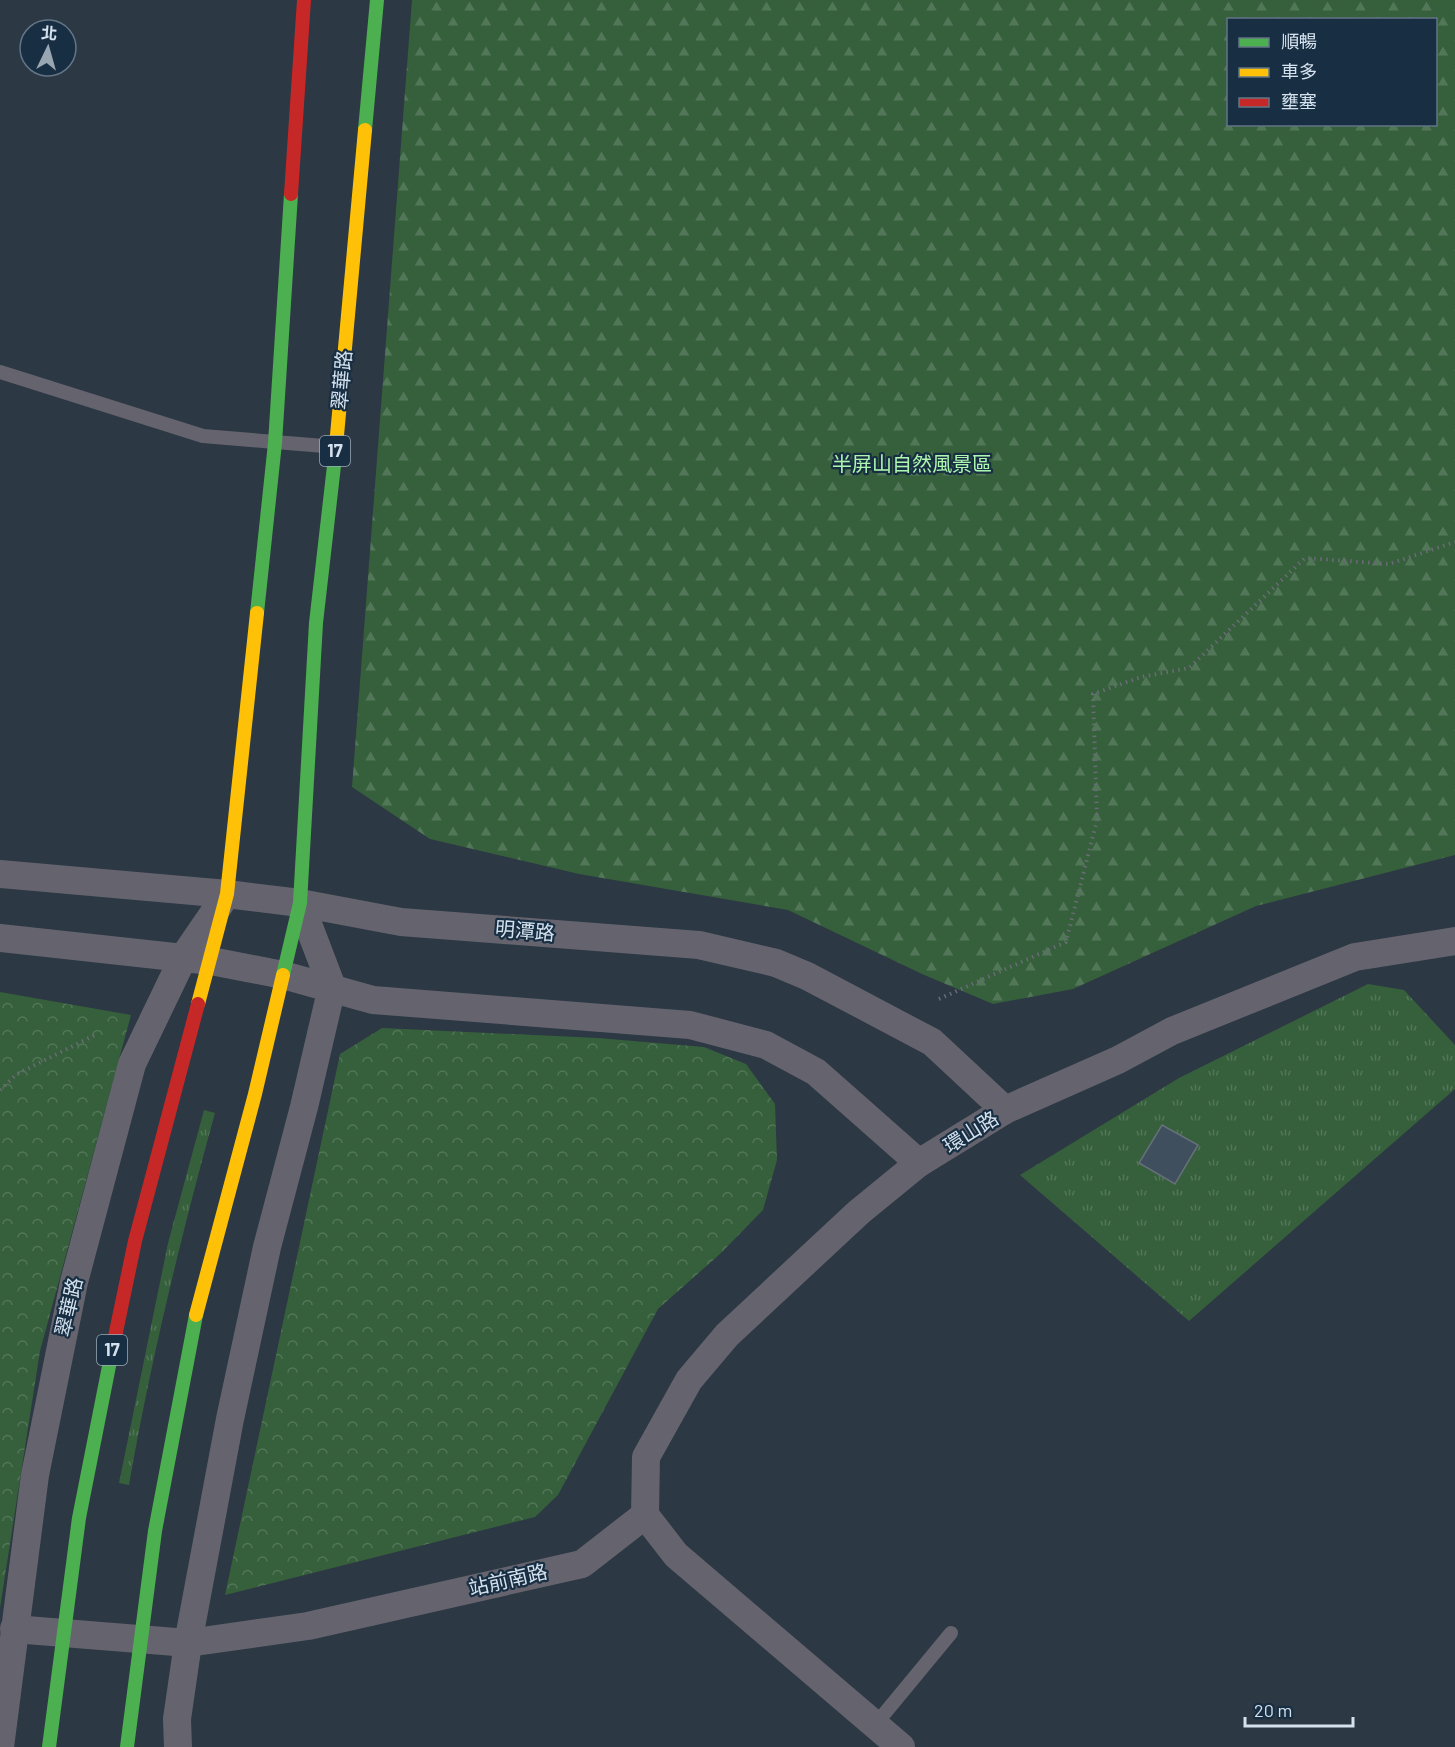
<svg xmlns="http://www.w3.org/2000/svg" width="1455" height="1747" viewBox="0 0 1455 1747" font-family="Barlow,'Noto Sans TC',sans-serif">
	<defs>
		<pattern id="grass-tufts" width="24" height="20" patternUnits="userSpaceOnUse" patternTransform="scale(1.5)"><rect width="24" height="20" fill="#365f3b"/><path d="M3 7l-1-3M5 7V3M7 7l1-3M15 17l-1-3M17 17v-4M19 17l1-3" fill="none" stroke="#527658"/></pattern>
		<pattern id="forest-firs" width="22" height="20" patternUnits="userSpaceOnUse" patternTransform="scale(1.5)"><rect width="22" height="20" fill="#365f3b"/><path d="M5 1l3.5 6h-7zM16 11l3.5 6h-7z" fill="#527658"/></pattern>
		<pattern id="park-crowns" width="20" height="18" patternUnits="userSpaceOnUse" patternTransform="scale(1.5)"><rect width="20" height="18" fill="#365f3b"/><path d="M2 6a3 3 0 1 1 6 0M12 15a3 3 0 1 1 6 0" fill="none" stroke="#527658"/></pattern>
	</defs>
	<rect width="100%" height="100%" fill="#2c3843"/>
	<g fill="url(#grass-tufts)">
		<polygon points="1368,984 1404,990 1455,1045 1455,1089 1189,1321 1020,1175 1179,1078"/>
		<path d="M204,1110L215,1113C181,1236 151,1359 129,1485L119,1483L168,1243Z"/>
	</g>
	<path fill="url(#forest-firs)" fill-rule="evenodd" d="M412,0H1455V855L1256,906L1073,989L993,1004L922,974L788,910L579,874L430,839L352,787ZM1228,20H1436V124H1228Z"/>
	<g fill="url(#park-crowns)">
		<polygon points="0,992 131,1015 40,1351 0,1608"/>
		<polygon points="382,1028 598,1038 704,1047 746,1064 775,1104 777,1160 763,1210 720,1254 658,1309 558,1495 535,1517 225,1595 340,1054"/>
	</g>
	<polygon fill="#404f5d" stroke="#657079" stroke-width="1.5" points="1162,1125 1198,1145 1175,1184 1139,1163"/>
	<g fill="none" stroke-linecap="round" stroke-linejoin="round">
		<g stroke="#686c74" stroke-width="4" stroke-dasharray="1.5 4.5" stroke-linecap="butt">
			<polyline points="939,999 1066,942 1097,820 1093,694 1141,677 1189,668 1305,558 1389,564 1455,542"/>
			<polyline points="0,1090 17,1074 97,1034"/>
		</g>
		<g stroke="#65646e" stroke-width="14">
			<polyline points="0,372 203,436 336,447"/>
			<polyline points="875,1725 951,1633"/>
		</g>
		<g stroke="#65646e" stroke-width="28">
			<polyline points="0,874 227,894 300,903 401,922 699,945 776,963 807,976 932,1042 1005,1110"/>
			<polyline points="0,938 211,961 283,975 373,1000 690,1025 766,1045 816,1072 919,1163"/>
			<polyline points="645,1515 646,1457 689,1380 727,1335 859,1212 919,1163 1005,1110 1118,1060 1172,1031 1355,957 1455,941"/>
			<polyline points="645,1515 676,1555 901,1747"/>
			<polyline points="14,1629 188,1643 308,1626 582,1564 645,1515"/>
			<polyline points="0,1747 35,1475 74,1282 132,1064 183,958 222,901"/>
			<polyline points="178,1747 177,1719 188,1643 230,1419 267,1247 304,1107 332,987 300,903"/>
		</g>
		<g stroke="#4caf50" stroke-width="14">
			<polyline points="365,130 377,0"/>
			<polyline points="257,613 275,443 291,194"/>
			<polyline points="283,975 300,903 316,623 335,457"/>
			<polyline points="49,1747 79,1518 112,1351"/>
			<polyline points="127,1747 155,1531 196,1315"/>
		</g>
		<g stroke="#ffc107" stroke-width="14">
			<polyline points="335,457 365,130"/>
			<polyline points="198,1004 227,894 257,613"/>
			<polyline points="196,1315 255,1094 283,975"/>
		</g>
		<g stroke="#c62828" stroke-width="14">
			<polyline points="291,194 304,0"/>
			<polyline points="112,1351 135,1241 198,1004"/>
		</g>
	</g>
	<g text-anchor="middle" stroke-width="4.5" stroke-linejoin="round" paint-order="stroke">
		<g fill="#182e42" stroke="#9cabba" stroke-width="1.5">
			<rect x="320" y="436" width="30" height="30" rx="4.5"/>
			<rect x="97" y="1335" width="30" height="30" rx="4.5"/>
		</g>
		<g font-size="18" font-weight="bold" fill="#d4e1ee">
			<text x="335" y="457">17</text>
			<text x="112" y="1356">17</text>
		</g>
		<g font-size="20" fill="#d4e1ee" stroke="#182e42">
			<text transform="translate(342 380) rotate(-85)" y="7">翠華路</text>
			<text transform="translate(525 931) rotate(5)" y="7">明潭路</text>
			<text transform="translate(971 1132) rotate(-32)" y="7">環山路</text>
			<text transform="translate(69 1307) rotate(-77)" y="7">翠華路</text>
			<text transform="translate(508 1580) rotate(-13)" y="7">站前南路</text>
		</g>
		<g font-size="20" fill="#adf6af" stroke="#182e42">
			<text x="912" y="471">半屏山自然風景區</text>
		</g>
	</g>
	<rect x="1227" y="18" width="210" height="108" fill="#182e42" stroke="#637687" stroke-width="1.5"/>
	<rect x="1239" y="38" width="30" height="9" fill="#4caf50" stroke="#637687" stroke-width="1.5"/>
	<text x="1281" y="48" font-size="18" fill="#d4e1ee">順暢</text>
	<rect x="1239" y="68" width="30" height="9" fill="#ffc107" stroke="#637687" stroke-width="1.5"/>
	<text x="1281" y="78" font-size="18" fill="#d4e1ee">車多</text>
	<rect x="1239" y="98" width="30" height="9" fill="#c62828" stroke="#637687" stroke-width="1.5"/>
	<text x="1281" y="108" font-size="18" fill="#d4e1ee">壅塞</text>
	<g transform="translate(48 48) rotate(5)"><circle r="28" fill="#182e42" stroke="#637687" stroke-width="1.5"/>
	<path d="M0-4.5L10 22L0 15L-10 22Z" fill="#99a6b2"/>
	<text y="-9" font-size="16" font-weight="bold" text-anchor="middle" fill="#d4e1ee">北</text>
	</g>
	<path d="M1245 1717v9h108v-9" fill="none" stroke="#d4e1ee" stroke-width="3"/>
	<text x="1254" y="1717" font-size="18" fill="#d4e1ee" stroke="#182e42" stroke-width="4.5" paint-order="stroke">20 m</text>
</svg>
